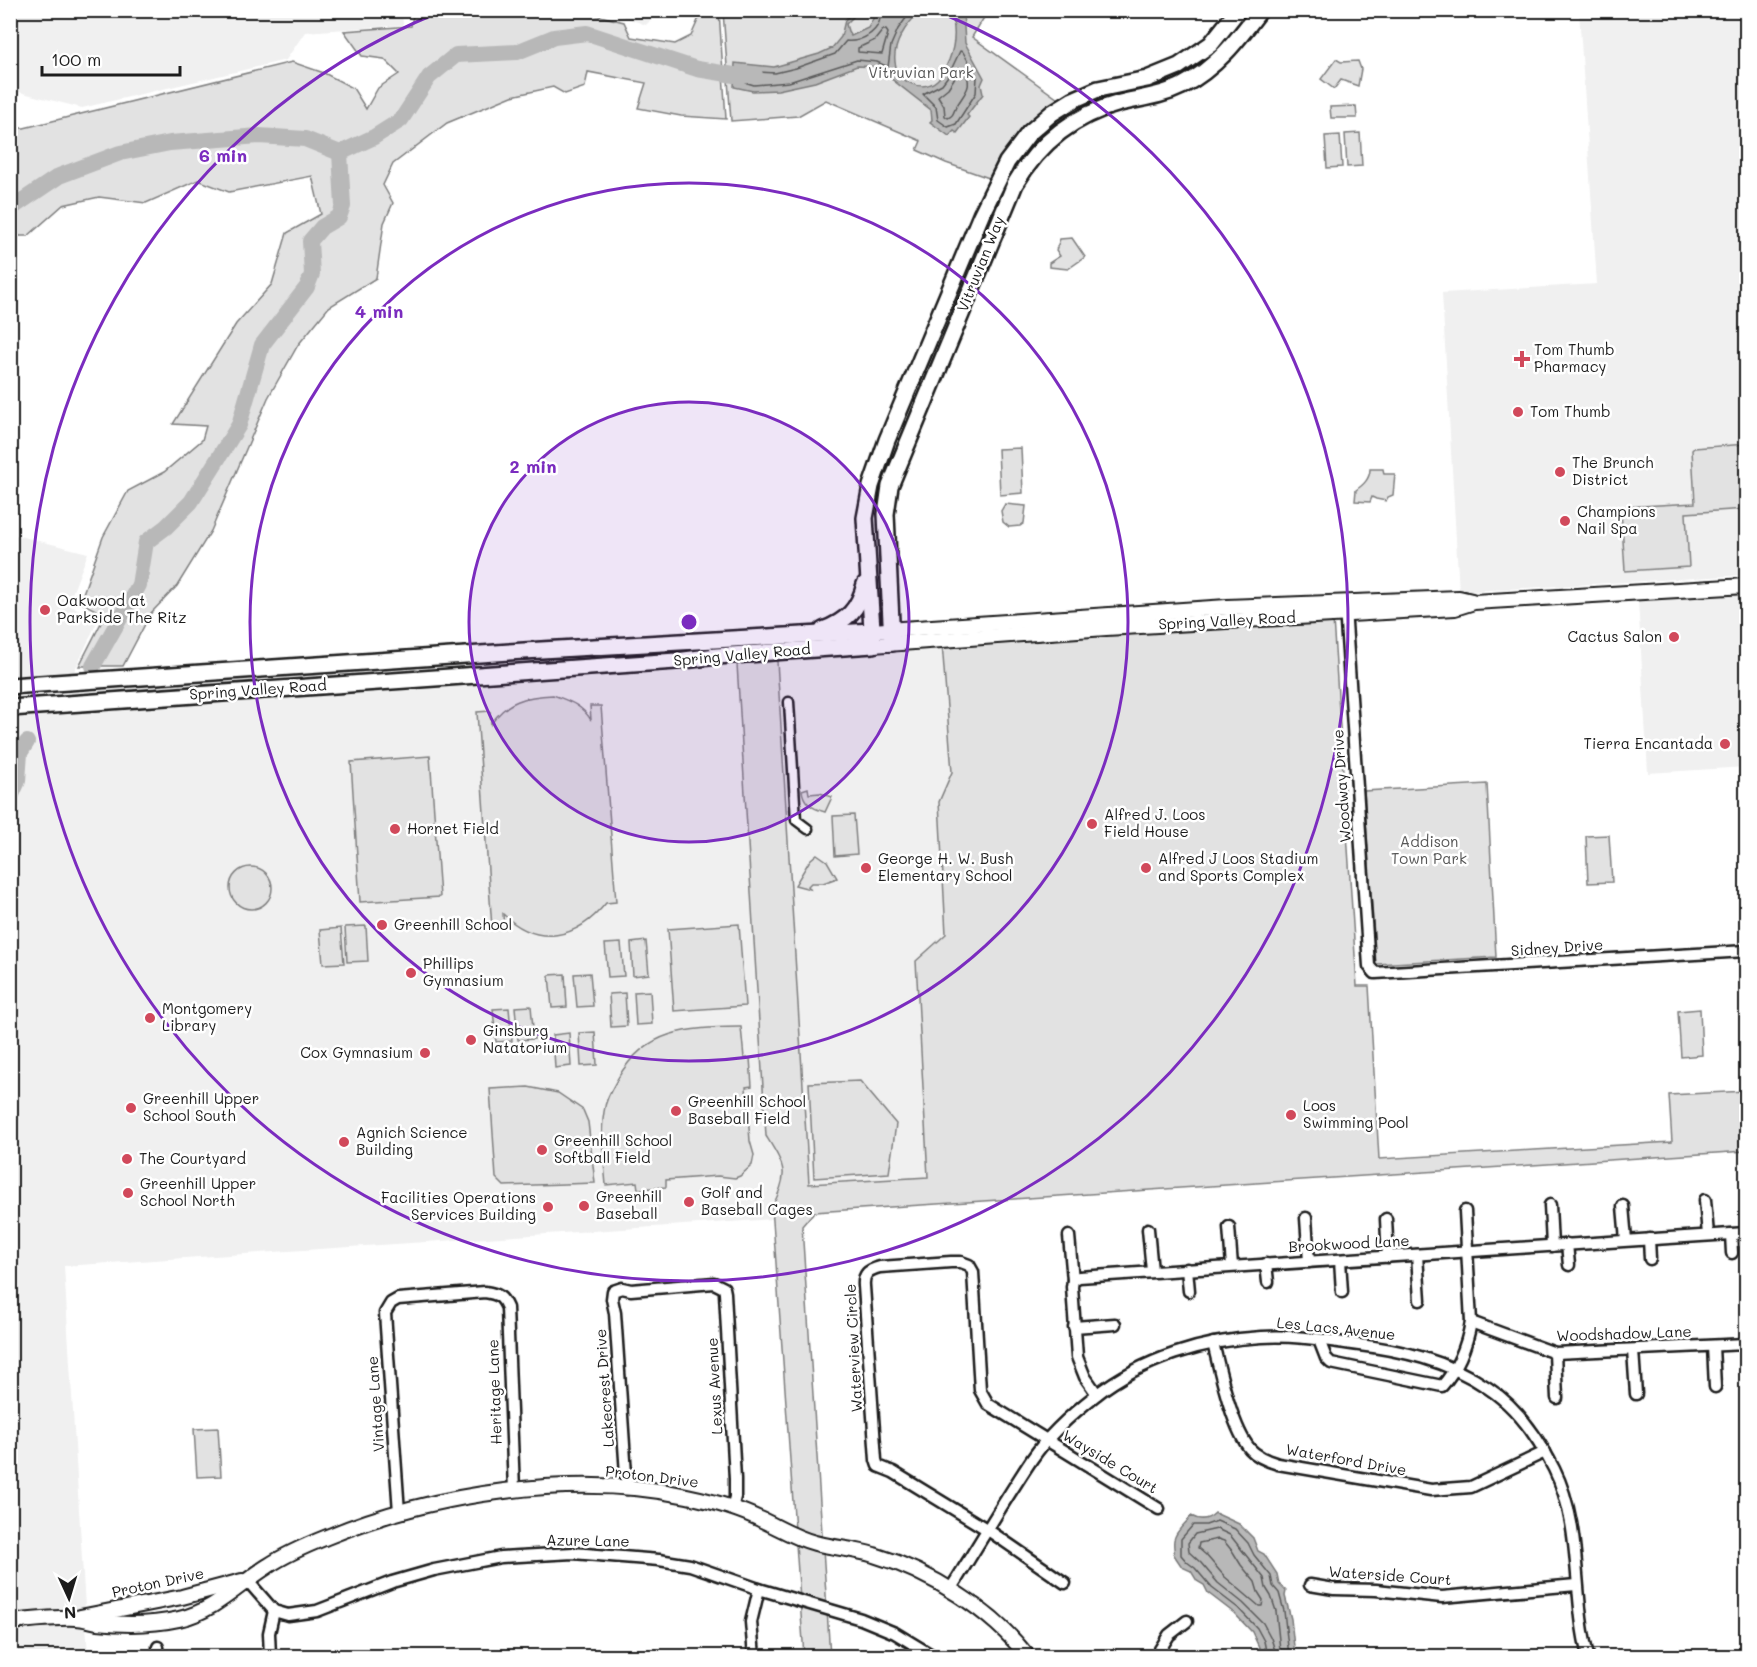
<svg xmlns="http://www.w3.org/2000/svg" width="1757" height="1667" viewBox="0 0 1757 1667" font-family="Mali,sans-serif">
	<rect width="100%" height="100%" fill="#fff"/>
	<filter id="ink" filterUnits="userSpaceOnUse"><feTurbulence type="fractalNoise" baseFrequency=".0167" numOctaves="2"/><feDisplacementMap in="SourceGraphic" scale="12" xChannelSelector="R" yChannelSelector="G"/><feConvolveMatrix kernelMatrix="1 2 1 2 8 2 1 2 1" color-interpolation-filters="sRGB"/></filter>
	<g filter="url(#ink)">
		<g fill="#f0f0f0">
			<polygon points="402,11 403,25 305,32 286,60 82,108 11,90 11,11"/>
			<polygon points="607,11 659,11 646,25"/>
			<polygon points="1579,11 1746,11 1746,575 1459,592 1442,293 1597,284"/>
			<polygon points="11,534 88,553 68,604 98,620 73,674 11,679"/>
			<polygon points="1746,594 1746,767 1648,773 1638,600"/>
			<polygon points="942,643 952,772 939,802 946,934 916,961 928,1177 809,1184 777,661 857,655 916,644"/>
			<polygon points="737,664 766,1136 782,1161 784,1173 782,1188 772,1207 773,1219 64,1266 88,1656 11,1656 11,713 47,710 79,711 217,703 238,697 264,695"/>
		</g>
		<g fill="#e2e2e2" stroke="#7f7f7f" stroke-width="1.5">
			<polygon points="468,10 580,11 624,22 631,37 675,44 691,36 702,11 719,11 726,119 681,116 638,108 646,83 588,72 585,87 565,94 553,87 512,96 447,123 393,164 383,185 393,203 384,223 376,278 329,307 298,345 268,398 211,531 177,586 151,613 123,666 79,666 105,615 80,602 103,537 128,491 164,472 202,440 206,426 173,424 236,324 272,284 287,233 321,214 312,176 229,192 198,180 146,203 99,197 63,205 28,236 11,236 11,128 24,128 292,62 324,73 353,88 366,109 378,88 399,74 384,59 362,56 344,31 411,26 413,15"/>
			<path d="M723,11H988L972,37L1058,99C1028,118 1011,151 992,179L946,163L917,150L921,141L826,100L798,116L731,121Z"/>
			<polygon points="1336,59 1341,62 1358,61 1361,69 1358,86 1341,80 1334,89 1321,79"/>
			<polygon points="1356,106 1357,118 1331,118 1330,107"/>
			<polygon points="1360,133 1362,166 1347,167 1345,134"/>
			<polygon points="1340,135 1342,167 1327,168 1325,136"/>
			<polygon points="1072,238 1085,257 1068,269 1049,267 1049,263 1060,256 1056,250 1060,239"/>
			<polygon points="1746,444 1746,509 1686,513 1689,567 1625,571 1621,510 1623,507 1695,503 1692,450 1694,448"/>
			<polygon points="1021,448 1023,493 1000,495 998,449"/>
			<path d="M1370,469H1383L1384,474H1395L1393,495L1388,497L1386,501L1376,499L1372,497L1370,502L1355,501L1356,490C1363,485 1370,479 1370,469Z"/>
			<polygon points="1005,504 1026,506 1024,523 1020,526 1009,527 1003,522 1001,511"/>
			<path d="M1333,619L1357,986H1369L1379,1159L1672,1142L1669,1095L1746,1091V1151L814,1212L802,1226L830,1656H804L772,1207C790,1173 785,1167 766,1136L737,664L777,661L809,1184L928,1177L916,961L946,934L939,802L952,772L942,643Z"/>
			<path d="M553,695C569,701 582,705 591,720L590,706H601L616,902L606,903C577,939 538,948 503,914L504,928H492L477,712L490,711L491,724C506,701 526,696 553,695Z"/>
			<polygon points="430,756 440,897 360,902 351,762"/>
			<polygon points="1487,784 1496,957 1376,964 1364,791"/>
			<path d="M808,788L809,794L820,793L832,797L825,812C813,809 803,803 802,790Z"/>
			<polygon points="854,815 857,854 835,856 833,816"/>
			<polygon points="1609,835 1612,882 1588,883 1586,836"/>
			<polygon points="817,854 827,861 837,878 823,883 811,883 808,886 810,889 795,885 810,860"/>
			<circle cx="251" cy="888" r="21"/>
			<polygon points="739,924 745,1006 674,1011 668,929"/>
			<polygon points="366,926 368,961 347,962 345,927"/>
			<polygon points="341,928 344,963 323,964 320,930"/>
			<polygon points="646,941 649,974 633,976 631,943"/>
			<polygon points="621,943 624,976 608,977 605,944"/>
			<polygon points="590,973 593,1006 577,1007 574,974"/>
			<polygon points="565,974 567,1007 552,1008 549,975"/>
			<polygon points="650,991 652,1024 636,1025 634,992"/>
			<polygon points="625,993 627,1026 611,1027 609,994"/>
			<polygon points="531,1006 534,1039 518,1040 515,1007"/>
			<polygon points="509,1008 512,1041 496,1042 493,1009"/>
			<polygon points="1700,1009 1702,1055 1681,1057 1678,1011"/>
			<path d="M741,1027L744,1058H750L752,1086L746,1087L750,1141L754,1155L752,1165L740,1176L735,1178L718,1176L666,1180V1187L638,1189L637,1182L606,1185C604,1161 600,1136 604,1112C605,1100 612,1089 618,1078C646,1028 690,1028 741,1027Z"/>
			<polygon points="595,1032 597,1065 581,1066 579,1033"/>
			<polygon points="569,1033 571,1066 555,1068 553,1035"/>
			<polygon points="860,1081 896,1124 889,1173 814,1178 809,1083"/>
			<polygon points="528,1087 558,1093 583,1110 588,1122 595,1183 504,1186 496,1178 490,1089"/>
			<polygon points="218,1428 221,1476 197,1477 194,1429"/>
		</g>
		<g fill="#b8b8b8" stroke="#7a7a7a" stroke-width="1.5">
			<path d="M853,11H859L846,24L848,31L851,36L868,28L875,15L871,11H921C907,23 890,46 896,67C900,84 924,92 937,80C943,75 946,67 949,60C955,45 956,27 950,11H963L965,43L984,78L981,85L983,94L967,115L969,117L957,133L954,131L949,136L930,122L932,120L931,110L876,67L857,66L815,82L778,90L753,91L734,87L735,63L774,67L819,54L832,48L841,37L845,20Z"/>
			<path d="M1215,1513L1239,1524L1253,1538L1258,1551L1264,1554L1277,1574L1279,1584L1286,1591L1285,1596L1291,1619L1295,1656H1263L1252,1632L1234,1613L1208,1593L1204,1585L1197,1581L1191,1571L1182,1567L1174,1555C1175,1550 1173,1546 1174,1540C1176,1530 1186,1524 1191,1516C1200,1521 1208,1520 1215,1513Z"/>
		</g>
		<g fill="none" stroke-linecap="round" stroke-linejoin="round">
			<g stroke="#5a5a5a" stroke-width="1.5">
				<path d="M879,10C885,29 862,43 846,41L835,54L796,68L775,73L743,71L741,73V81L754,85L789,82L857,60L877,62L888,67L891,45L898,29L912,10"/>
				<polygon points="883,30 886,30 888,33 882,54 858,52 858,48 875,40"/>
				<polygon points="960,51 963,52 977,77 976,93 956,124 948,127 938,120 936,107 923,94 942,84 948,76"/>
				<path d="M962,69C976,85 964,93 956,107C953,113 954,115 948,118L945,116L944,106L938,96L948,88L959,71Z"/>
				<polygon points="1217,1529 1230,1535 1264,1578 1266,1588 1271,1596 1276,1611 1280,1650 1279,1652 1275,1651 1271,1638 1263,1623 1243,1603 1218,1583 1201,1563 1189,1552 1188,1543 1195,1534"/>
				<polygon points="1218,1539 1224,1541 1233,1552 1241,1565 1255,1582 1258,1592 1263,1600 1262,1606 1259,1606 1225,1577 1206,1555 1198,1548 1199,1543"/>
				<polyline points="1267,1656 1264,1641 1257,1628 1238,1608 1212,1588 1195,1568 1187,1562 1181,1555 1181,1539 1193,1525 1206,1525 1217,1521 1235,1529 1248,1543 1254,1555 1271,1576 1273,1586 1279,1593 1284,1611 1289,1656"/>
			</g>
			<g stroke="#b8b8b8" stroke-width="16">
				<polyline points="10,209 59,176 120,153 170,143 259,136 305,139 340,153 374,137 401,120 429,77 456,55 517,52 554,37 587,33 697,69 734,75 755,75"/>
				<polyline points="93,666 139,585 146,542 166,527 191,502 239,425 262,345 307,287 312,274 310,241 322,227 339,217 343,206 340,153"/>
				<polyline points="10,799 18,781 20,753 27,742"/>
			</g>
			<defs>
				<polyline id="pedestrian" points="789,702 796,820 808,829"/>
				<g id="minor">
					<polyline points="1345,608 1369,966 1375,973 1746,951"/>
					<polyline points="1705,1200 1708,1235"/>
					<polyline points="1550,1205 1552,1246"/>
					<polyline points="1623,1206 1626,1240"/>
					<polyline points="1306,1218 1309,1262"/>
					<polyline points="1386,1219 1388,1257"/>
					<polyline points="1229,1227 1232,1266"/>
					<polyline points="1148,1229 1152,1271"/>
					<polyline points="1731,1234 1732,1253"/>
					<polyline points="1069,1236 1073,1280"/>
					<polyline points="1649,1239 1650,1259"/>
					<polyline points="1567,1244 1569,1265"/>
					<polyline points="1417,1255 1420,1300"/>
					<polyline points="1340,1260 1342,1292"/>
					<polyline points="1266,1264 1268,1282"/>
					<polyline points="1187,1269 1189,1291"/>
					<polyline points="1471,1322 1555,1353 1746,1344"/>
					<polyline points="1074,1327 1115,1324"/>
					<path d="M1319,1340L1326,1358L1331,1363L1442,1386C1458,1368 1467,1345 1471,1322L1465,1211"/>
					<path d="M1213,1343C1220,1371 1232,1428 1250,1449C1257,1457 1268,1461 1278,1464L1431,1490L1471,1487L1545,1452"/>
					<polyline points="1713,1346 1715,1387"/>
					<polyline points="1633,1350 1636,1394"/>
					<polyline points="1555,1353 1557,1398"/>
					<polyline points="1097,1394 1085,1377 1077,1357 1072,1287 1073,1280 1079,1277 1746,1233"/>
					<polyline points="627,1489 615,1313 612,1299 613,1291 622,1288 631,1290 714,1283 724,1288 725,1293 735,1479 735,1497 732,1508"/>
					<path d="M399,1512L385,1313L391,1303L398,1299L485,1292C498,1294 502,1296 507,1308L514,1490"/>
					<polyline points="247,1580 274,1611 288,1615 317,1611 392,1582 434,1570 501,1557 573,1553 659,1560 690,1565 759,1589 861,1619 895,1633 933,1656"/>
					<path d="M1065,1583L988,1530L893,1472L878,1466L876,1460L864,1286C863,1274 868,1270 880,1267L951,1262H961L969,1265L973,1272L980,1390L988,1404L1159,1509"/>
					<polyline points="1310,1585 1334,1589 1376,1590 1442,1597 1576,1585"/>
					<path d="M950,1589C957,1580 962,1570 968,1561C989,1527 1010,1492 1032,1459C1049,1434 1073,1413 1096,1395C1142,1359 1204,1340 1262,1337C1292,1335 1323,1340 1352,1344C1401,1350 1447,1360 1488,1388C1517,1407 1539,1439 1554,1469C1583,1527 1572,1594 1588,1656"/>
					<polyline points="158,1647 159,1656"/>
					<polyline points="270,1656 269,1633 274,1611"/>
					<polyline points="754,1656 751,1622 759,1589"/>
					<polyline points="1156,1656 1169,1635 1187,1621"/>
				</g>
				<g id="tertiary">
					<polyline points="872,631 1227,607 1459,598 1472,601"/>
					<polyline points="873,645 1106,628 1455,608 1474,602 1746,586"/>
					<polyline points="80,1617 182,1597 242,1581"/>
					<path d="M10,1622C32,1620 55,1617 76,1618C83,1618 91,1621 98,1622C125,1625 152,1625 179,1619C215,1611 239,1584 268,1566C286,1554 307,1545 327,1537C433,1493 574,1472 687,1496C711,1501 737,1508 760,1519C778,1527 795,1538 815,1543C834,1548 855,1549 874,1555C929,1571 993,1611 1027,1656"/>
				</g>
				<g id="secondary">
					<path d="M823,630C847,621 859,609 865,584"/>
					<path d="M892,643L886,514L890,486L1015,184C1039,143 1074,115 1120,103C1141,98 1162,96 1182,86C1216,68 1237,41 1260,10"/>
					<polyline points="10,686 524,651 872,631"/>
					<polyline points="10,708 676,661 717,656 873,645 865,518 871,486 887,440 981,215 1007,162 1029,133 1052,113 1073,100 1098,89 1147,79 1179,66 1211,44 1238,10"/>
				</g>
			</defs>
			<use href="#pedestrian" stroke="#1c1c1c" stroke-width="13"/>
			<use href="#minor" stroke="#1c1c1c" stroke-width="15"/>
			<use href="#tertiary" stroke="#1c1c1c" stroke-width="18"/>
			<use href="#secondary" stroke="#1c1c1c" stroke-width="20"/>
			<use href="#pedestrian" stroke="#fff" stroke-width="8"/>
			<use href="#minor" stroke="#fff" stroke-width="10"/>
			<use href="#tertiary" stroke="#fff" stroke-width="14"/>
			<use href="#secondary" stroke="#fff" stroke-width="15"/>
		</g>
	</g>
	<circle cx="689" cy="622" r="220" fill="#7b2cbf" fill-opacity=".12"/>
	<g fill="none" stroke="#7b2cbf" stroke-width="3">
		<circle cx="689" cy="622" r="220"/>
		<circle cx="689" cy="622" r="439"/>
		<path d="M936 11A659 659 0 1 1 442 11"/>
	</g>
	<g fill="#d1495b" stroke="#fff" stroke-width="2">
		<path d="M1519 350h6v6h6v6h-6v6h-6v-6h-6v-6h6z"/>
		<circle cx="1518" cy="412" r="6"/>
		<circle cx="1560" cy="472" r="6"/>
		<circle cx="1565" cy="521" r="6"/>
		<circle cx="45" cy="610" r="6"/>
		<circle cx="1674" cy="637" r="6"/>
		<circle cx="1725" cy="744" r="6"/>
		<circle cx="1092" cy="824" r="6"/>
		<circle cx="395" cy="829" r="6"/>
		<circle cx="866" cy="868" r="6"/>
		<circle cx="1146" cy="868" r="6"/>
		<circle cx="382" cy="925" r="6"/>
		<circle cx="411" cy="973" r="6"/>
		<circle cx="150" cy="1018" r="6"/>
		<circle cx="471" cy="1040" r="6"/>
		<circle cx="425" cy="1053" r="6"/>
		<circle cx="131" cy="1108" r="6"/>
		<circle cx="676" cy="1111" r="6"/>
		<circle cx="1291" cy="1115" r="6"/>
		<circle cx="344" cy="1142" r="6"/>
		<circle cx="542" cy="1150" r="6"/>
		<circle cx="127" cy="1159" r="6"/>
		<circle cx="128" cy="1193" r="6"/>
		<circle cx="689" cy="1202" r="6"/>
		<circle cx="584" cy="1206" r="6"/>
		<circle cx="548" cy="1207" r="6"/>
	</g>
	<g text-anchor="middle" stroke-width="5" stroke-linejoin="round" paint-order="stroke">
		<g font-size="15" fill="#575757" stroke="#fff">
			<text x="921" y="78">Vitruvian Park</text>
			<text x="1429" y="847">Addison<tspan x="1429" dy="17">Town Park</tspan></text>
		</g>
		<g font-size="15" fill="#1c1c1c" stroke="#fff">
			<text transform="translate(981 264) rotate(-68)" y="5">Vitruvian Way</text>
			<text transform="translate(1227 621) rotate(-3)" y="5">Spring Valley Road</text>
			<text transform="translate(742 655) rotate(-5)" y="5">Spring Valley Road</text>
			<text transform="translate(258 690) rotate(-4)" y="5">Spring Valley Road</text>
			<text transform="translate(1342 786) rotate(-94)" y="5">Woodway Drive</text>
			<text transform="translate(1557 948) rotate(-4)" y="5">Sidney Drive</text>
			<text transform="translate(1349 1244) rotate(-3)" y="5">Brookwood Lane</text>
			<text transform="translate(1336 1329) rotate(6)" y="5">Les Lacs Avenue</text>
			<text transform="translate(1624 1334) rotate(-2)" y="5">Woodshadow Lane</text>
			<text transform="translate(854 1348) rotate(-93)" y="5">Waterview Circle</text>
			<text transform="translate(715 1386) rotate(-93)" y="5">Lexus Avenue</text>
			<text transform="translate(605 1388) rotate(-94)" y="5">Lakecrest Drive</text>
			<text transform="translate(495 1392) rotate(-92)" y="5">Heritage Lane</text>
			<text transform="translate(376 1404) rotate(-94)" y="5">Vintage Lane</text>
			<text transform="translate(1346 1460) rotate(10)" y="5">Waterford Drive</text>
			<text transform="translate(1110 1462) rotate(31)" y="5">Wayside Court</text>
			<text transform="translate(652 1477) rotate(7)" y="5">Proton Drive</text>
			<text transform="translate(588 1541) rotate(1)" y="5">Azure Lane</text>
			<text transform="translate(1390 1576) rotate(4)" y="5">Waterside Court</text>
			<text transform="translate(158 1583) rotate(-12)" y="5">Proton Drive</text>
		</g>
		<g font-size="15" fill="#1c1c1c" stroke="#fff" text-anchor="start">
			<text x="1534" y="355">Tom Thumb<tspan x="1534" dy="17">Pharmacy</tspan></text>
			<text x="1530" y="417">Tom Thumb</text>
			<text x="1572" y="468">The Brunch<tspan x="1572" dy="17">District</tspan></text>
			<text x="1577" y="517">Champions<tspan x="1577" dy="17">Nail Spa</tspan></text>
			<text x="57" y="606">Oakwood at<tspan x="57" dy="17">Parkside The Ritz</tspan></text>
			<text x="1662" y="642" text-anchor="end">Cactus Salon</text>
			<text x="1713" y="749" text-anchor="end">Tierra Encantada</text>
			<text x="1104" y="820">Alfred J. Loos<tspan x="1104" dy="17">Field House</tspan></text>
			<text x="407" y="834">Hornet Field</text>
			<text x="878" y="864">George H. W. Bush<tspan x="878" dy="17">Elementary School</tspan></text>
			<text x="1158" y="864">Alfred J Loos Stadium<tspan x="1158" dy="17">and Sports Complex</tspan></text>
			<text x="394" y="930">Greenhill School</text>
			<text x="423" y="969">Phillips<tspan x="423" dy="17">Gymnasium</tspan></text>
			<text x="162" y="1014">Montgomery<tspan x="162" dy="17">Library</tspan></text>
			<text x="483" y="1036">Ginsburg<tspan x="483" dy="17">Natatorium</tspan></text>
			<text x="413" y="1058" text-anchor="end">Cox Gymnasium</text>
			<text x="143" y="1104">Greenhill Upper<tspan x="143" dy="17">School South</tspan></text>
			<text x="688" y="1107">Greenhill School<tspan x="688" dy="17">Baseball Field</tspan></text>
			<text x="1303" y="1111">Loos<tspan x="1303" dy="17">Swimming Pool</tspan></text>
			<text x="356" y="1138">Agnich Science<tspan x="356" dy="17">Building</tspan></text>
			<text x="554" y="1146">Greenhill School<tspan x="554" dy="17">Softball Field</tspan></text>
			<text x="139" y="1164">The Courtyard</text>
			<text x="140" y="1189">Greenhill Upper<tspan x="140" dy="17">School North</tspan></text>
			<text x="701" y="1198">Golf and<tspan x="701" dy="17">Baseball Cages</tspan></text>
			<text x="596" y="1202">Greenhill<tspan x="596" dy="17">Baseball</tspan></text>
			<text x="536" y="1203" text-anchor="end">Facilities Operations<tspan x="536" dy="17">Services Building</tspan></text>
		</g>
	</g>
	<circle cx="689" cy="622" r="9" fill="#7b2cbf" stroke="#fff" stroke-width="3"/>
	<g font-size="18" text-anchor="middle" font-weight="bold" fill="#7b2cbf" stroke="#fff" stroke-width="5" stroke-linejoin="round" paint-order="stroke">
		<text x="223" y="162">6 min</text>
		<text x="379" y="318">4 min</text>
		<text x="533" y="473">2 min</text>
	</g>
	<rect width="1757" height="1667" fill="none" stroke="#fff" stroke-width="36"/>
	<rect x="18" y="18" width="1721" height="1631" fill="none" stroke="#1c1c1c" stroke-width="2" filter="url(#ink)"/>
	<g transform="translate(69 1598) rotate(176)" stroke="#ffffff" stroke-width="4.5" paint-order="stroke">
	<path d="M0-4.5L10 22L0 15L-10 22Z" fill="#1c1c1c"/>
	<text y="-9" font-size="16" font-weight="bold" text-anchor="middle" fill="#1c1c1c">N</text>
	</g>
	<path d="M42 66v9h138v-9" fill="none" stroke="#1c1c1c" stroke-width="3"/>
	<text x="51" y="66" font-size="18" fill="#1c1c1c" stroke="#ffffff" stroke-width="4.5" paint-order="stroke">100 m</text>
</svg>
